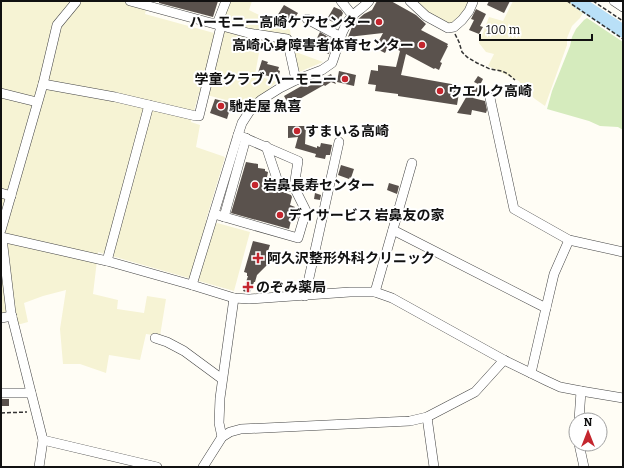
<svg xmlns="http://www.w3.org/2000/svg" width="624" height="468" viewBox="0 0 624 468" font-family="Bitter,'Noto Sans JP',serif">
	<rect width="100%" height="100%" fill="#fffdf5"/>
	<g fill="#f6f3d4">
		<polygon points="1,1 63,1 78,4 78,1 148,1 145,14 214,33 222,22 229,1 252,1 249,10 290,30 293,51 323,62 299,72 281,48 260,47 255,75 277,82 249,106 199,93 191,122 200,125 196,147 225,157 206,220 250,232 234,291 98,252 93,294 118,300 117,309 144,313 147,296 166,299 160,336 146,334 140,360 109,355 106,373 80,364 63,364 60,329 66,290 43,296 24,303 28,322 17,325 1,314"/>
		<polygon points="415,1 472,1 455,25 449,25 430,14"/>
		<polygon points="513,1 590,1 580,18 572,26 567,38 567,45 545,106 535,99 525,90 519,81 488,66 494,54 486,52 479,43 489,17 503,21"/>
	</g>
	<polygon fill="#d5ebbd" points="587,18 623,42 623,130 618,127 600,126 589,121 547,109 552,91 570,46 572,37 576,29 584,20"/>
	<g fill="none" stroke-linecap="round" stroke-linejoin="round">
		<polyline stroke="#b9e0f7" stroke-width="13" points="577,1 623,31"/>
	</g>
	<g fill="#5a524d">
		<polygon points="159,1 218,1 213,17 159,3"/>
		<polygon points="377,1 391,1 416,15 426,24 421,30 448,44 447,46 448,46 440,62 442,63 439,70 435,68 434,69 406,54 401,75 457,85 457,87 460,87 457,105 398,96 398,94 375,91 376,85 368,84 371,70 378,71 378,65 396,67 400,51 389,45 385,53 375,48 383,33 348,37 352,27 356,21 364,14 372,10"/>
		<polygon points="489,1 510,1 504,13 487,5"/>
		<polygon points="284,5 298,13 292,22 284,17 282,20 277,16"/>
		<polygon points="334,7 341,10 343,13 340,20 341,22 339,25 327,19"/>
		<polygon points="476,9 486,14 480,26 483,27 479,34 469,30 474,20 471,19"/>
		<polygon points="320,32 333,40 330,46 331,46 329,54 324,52 326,48 321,45 322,44 316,40"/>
		<polygon points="262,60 268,62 267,64 279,67 278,70 280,71 278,79 258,73"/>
		<polygon points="339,71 356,75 354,86 337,82"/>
		<polygon points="331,74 336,84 331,82 325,86 324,85 289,105 284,96 305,84 307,87"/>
		<polygon points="478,76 483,79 480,85 474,82"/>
		<polygon points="472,87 479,88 473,98 485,101 487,110 486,113 472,110 471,115 457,113"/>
		<polygon points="215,99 230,103 228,108 230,109 227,119 210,113"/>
		<polygon points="288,126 306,126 305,144 317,148 317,146 320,147 321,143 332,145 330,155 326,155 325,159 315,157 316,154 295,148 298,137 288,138"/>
		<polygon points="246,162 258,164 258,168 265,169 265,171 268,172 267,177 270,178 275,189 291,195 292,197 290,205 295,207 294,209 299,210 300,211 297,219 292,217 289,229 231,213"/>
		<polygon points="341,165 354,169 351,178 350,177 349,179 338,175"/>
		<polygon points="389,183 399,186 397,194 387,190"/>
		<polygon points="315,193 321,195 320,200 314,199"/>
		<polygon points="253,241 270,245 267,254 267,265 257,275 255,282 254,282 250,293 248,293 243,291 248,276 247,276 247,273 244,272"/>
		<rect x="1" y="399" width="8" height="7"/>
	</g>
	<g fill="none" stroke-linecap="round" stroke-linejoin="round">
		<defs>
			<g id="minor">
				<polyline points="130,1 248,33 287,39 296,80"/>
				<polyline points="341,1 353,16"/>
				<polyline points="410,1 426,16 448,28 454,27 462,20 469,11 473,2"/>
				<polyline points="614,1 623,7"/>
				<polyline points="307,19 341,37"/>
				<polyline points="217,24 226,1"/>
				<polyline points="43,84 115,97 149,105 196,116 199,116 221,26"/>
				<polyline points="1,93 37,102"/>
				<polyline points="490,98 514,209 569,240 623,252"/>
				<polyline points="266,146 279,185 294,187"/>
				<polyline points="1,193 11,196"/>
				<polyline points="214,214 298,238 306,211 294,187 298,161 238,135"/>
				<polyline points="224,217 246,138"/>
				<polyline points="1,230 43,84 57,25 76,2 76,1"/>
				<polyline points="393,230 546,308"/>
				<polyline points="1,237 107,261 192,285 234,298 249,299 350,292 375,292 392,298 504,360 547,381 560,387 581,391 623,398"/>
				<polyline points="2,238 11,313 43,440 39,467"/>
				<polyline points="107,261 149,105"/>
				<path d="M192,285L238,135L242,123L251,109L261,100L280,88L296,80L322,70L332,63C338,47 341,29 352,16C357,11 364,7 369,1"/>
				<polyline points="375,292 412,163"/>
				<polyline points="305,296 339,142"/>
				<polyline points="1,318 12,316"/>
				<polyline points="155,338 167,342 184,351 222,379"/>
				<polyline points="531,373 546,308 554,274 569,240"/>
				<polyline points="1,393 31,393"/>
				<polyline points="427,417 434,467"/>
				<polyline points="579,420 581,391"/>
				<polyline points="222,437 219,423 220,398 234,298"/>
				<polyline points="43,440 157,467"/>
				<polyline points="579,444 584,467"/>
				<polyline points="203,467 222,437 230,432 241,429 410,421 427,417 475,392 504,360"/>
			</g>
		</defs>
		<use href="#minor" stroke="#444" stroke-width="10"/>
		<g stroke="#333" stroke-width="1.5" stroke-dasharray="4 2" stroke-linecap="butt">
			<polyline points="567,1 623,39"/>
			<polyline points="593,1 623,21"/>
			<polyline points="455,34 459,42 462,52 467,57 477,63 490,69 502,71 508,74 515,80"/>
			<polyline points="1,413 27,412"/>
		</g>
		<use href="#minor" stroke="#fff" stroke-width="9"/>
	</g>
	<g fill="#c4262e" stroke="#fff" stroke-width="1.5">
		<circle cx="379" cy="22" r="4"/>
		<circle cx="422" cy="45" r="4"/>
		<circle cx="345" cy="79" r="4"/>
		<circle cx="440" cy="91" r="4"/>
		<circle cx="221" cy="106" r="4"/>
		<circle cx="297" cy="131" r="4"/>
		<circle cx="255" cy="185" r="4"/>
		<circle cx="280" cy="215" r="4"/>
		<path d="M256 252h4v4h4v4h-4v4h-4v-4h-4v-4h4z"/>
		<path d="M246 281h4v4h4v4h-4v4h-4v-4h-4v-4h4z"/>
	</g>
	<g text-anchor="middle" stroke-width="4" stroke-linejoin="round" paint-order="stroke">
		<g font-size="14" font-weight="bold" fill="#111" stroke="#fff" text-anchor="start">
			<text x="371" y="27" text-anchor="end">ハーモニー高崎ケアセンター</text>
			<text x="414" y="50" text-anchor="end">高崎心身障害者体育センター</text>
			<text x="337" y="84" text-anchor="end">学童クラブ ハーモニー</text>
			<text x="448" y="96">ウエルク高崎</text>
			<text x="229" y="111">馳走屋 魚喜</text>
			<text x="305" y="136">すまいる高崎</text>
			<text x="263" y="190">岩鼻長寿センター</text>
			<text x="288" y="220">デイサービス 岩鼻友の家</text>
			<text x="267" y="263">阿久沢整形外科クリニック</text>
			<text x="256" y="292">のぞみ薬局</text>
		</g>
	</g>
	<rect width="624" height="468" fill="none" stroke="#111111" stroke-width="4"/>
	<g transform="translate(588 432)"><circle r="19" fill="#ffffff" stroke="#a0a0a0"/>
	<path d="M0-3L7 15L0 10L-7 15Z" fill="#c4262e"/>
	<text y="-6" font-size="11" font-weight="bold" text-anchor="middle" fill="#111111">N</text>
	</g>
	<path d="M480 34v6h112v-6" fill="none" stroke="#111111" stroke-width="2"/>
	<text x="486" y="34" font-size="12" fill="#111111" stroke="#ffffff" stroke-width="3" paint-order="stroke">100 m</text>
</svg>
